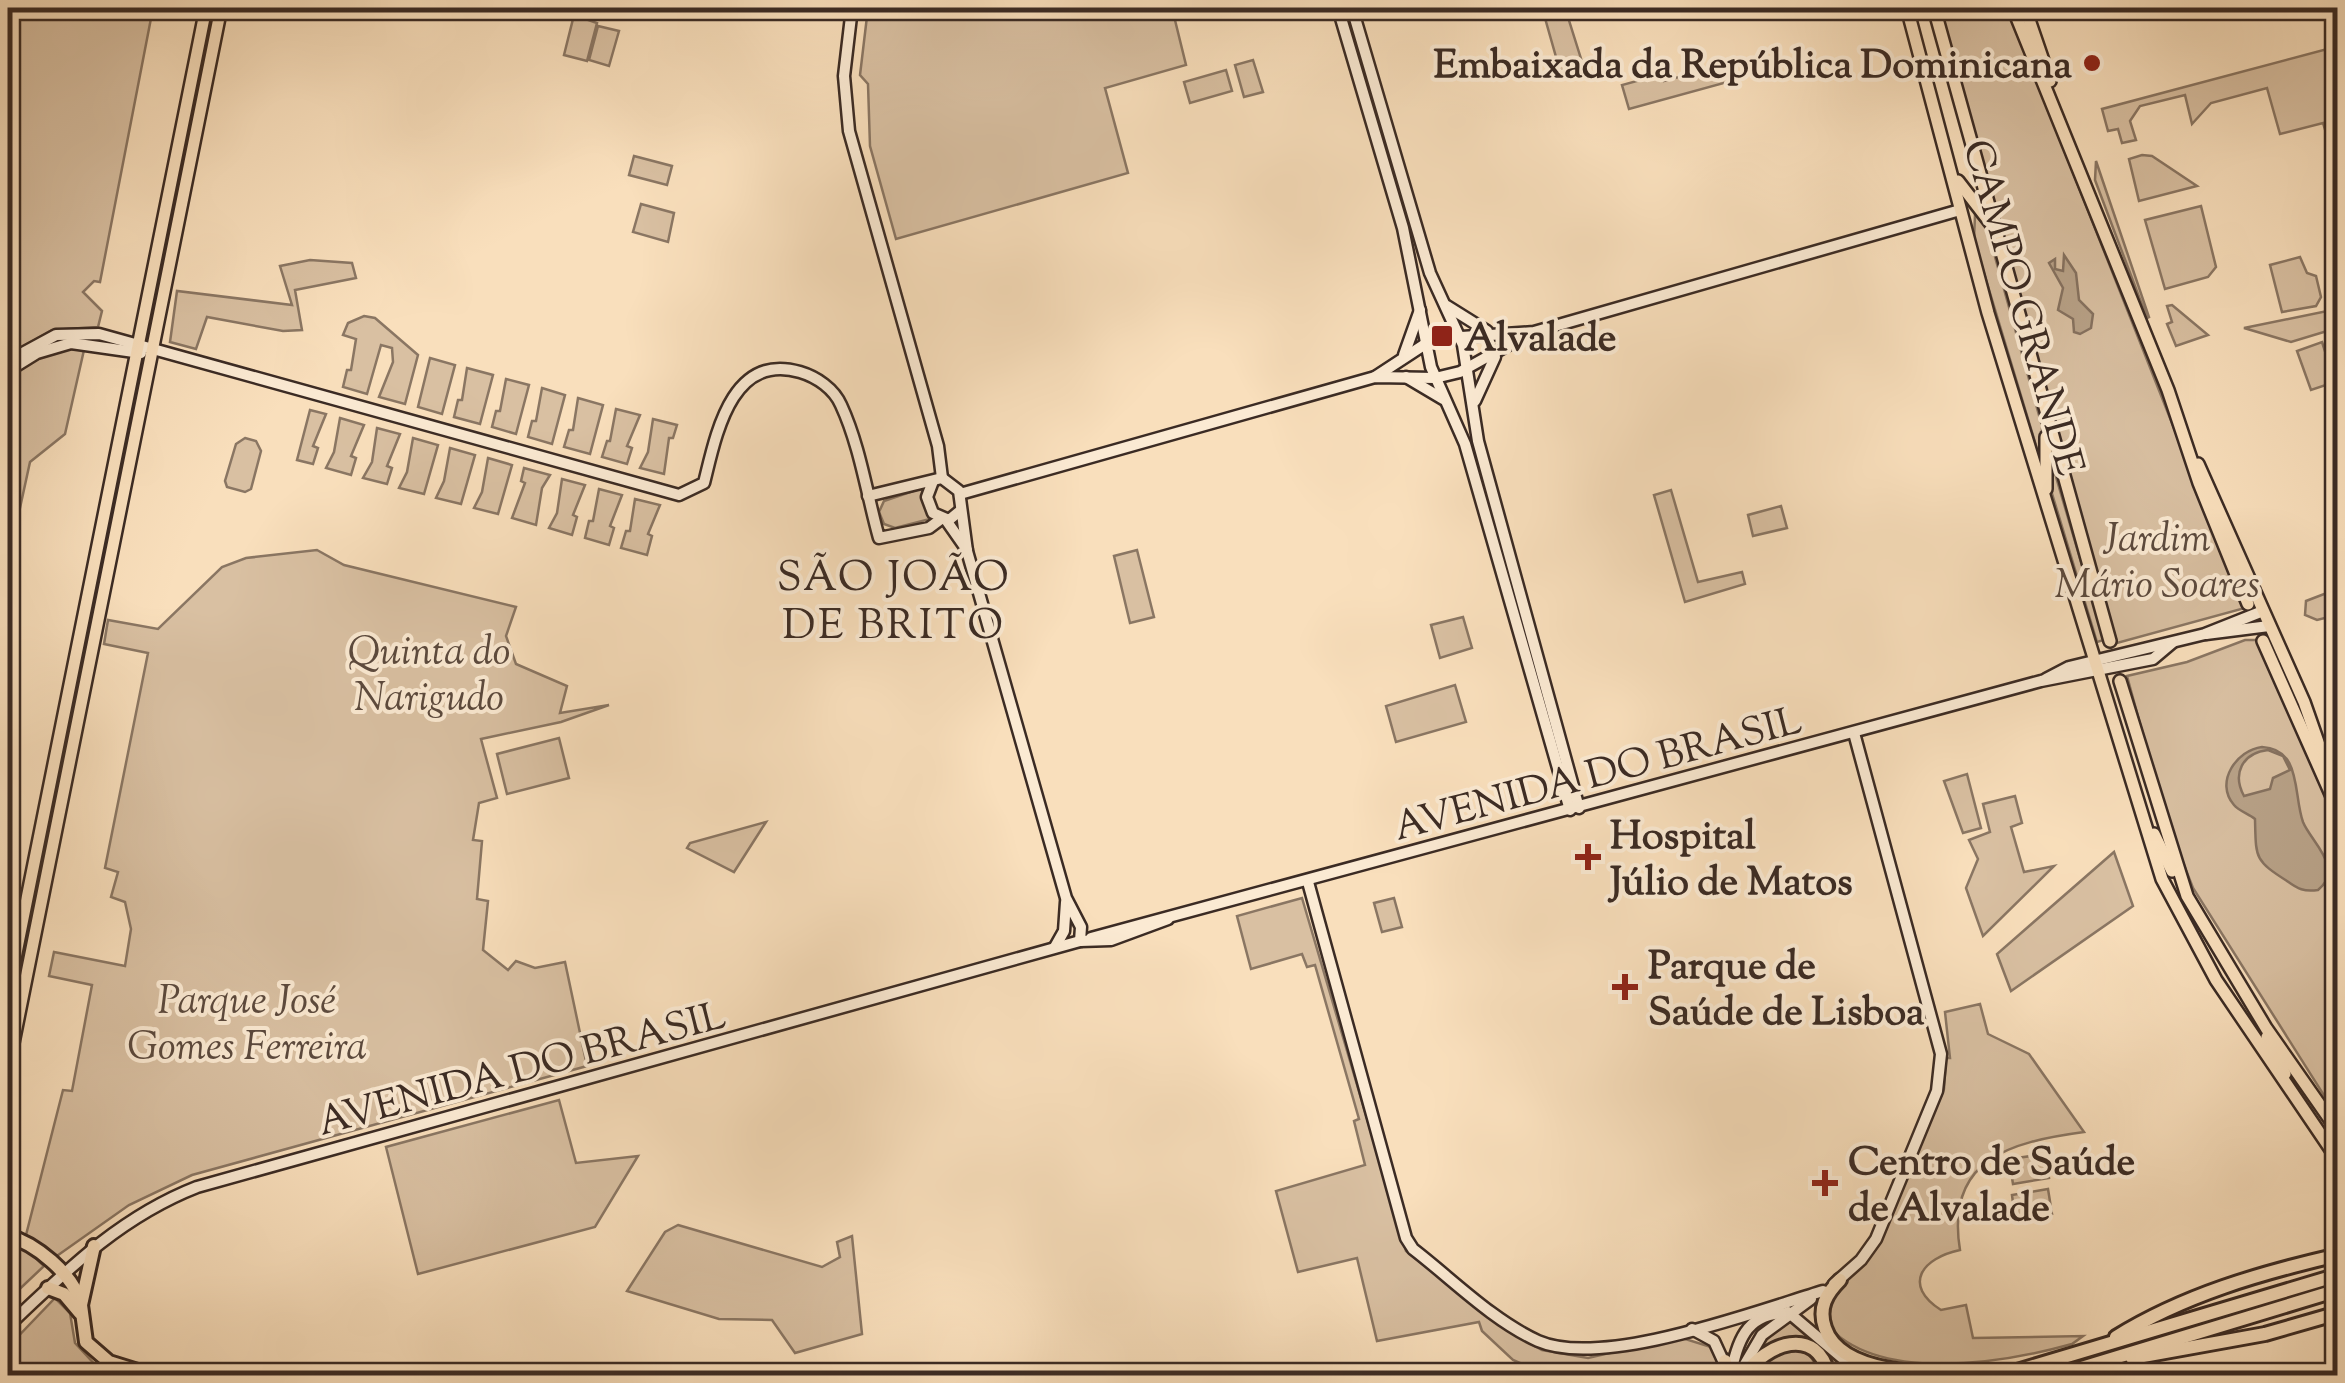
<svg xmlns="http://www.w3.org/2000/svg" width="2345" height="1383" viewBox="0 0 2345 1383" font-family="'Sorts Mill Goudy',serif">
	<rect width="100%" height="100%" fill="#f9dfbc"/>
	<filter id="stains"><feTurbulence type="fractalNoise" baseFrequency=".002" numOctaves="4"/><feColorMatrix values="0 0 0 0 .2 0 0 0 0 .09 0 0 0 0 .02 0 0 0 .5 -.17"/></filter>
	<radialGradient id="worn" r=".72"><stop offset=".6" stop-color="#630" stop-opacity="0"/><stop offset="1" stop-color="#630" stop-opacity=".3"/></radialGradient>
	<g fill="#d9c0a2" stroke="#8a7663" stroke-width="2.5">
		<polygon points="8,8 153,8 100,282 94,281 83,292 102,311 98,327 52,330 8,355"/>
		<polygon points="868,8 1172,8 1186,65 1105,88 1128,173 896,239 870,146 868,84 860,75"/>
		<polygon points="1551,8 1570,8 1567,14 1583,65 1560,71 1543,11"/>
		<polygon points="1938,8 2008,8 2245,608 2117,643"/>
		<polygon points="574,15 597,23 587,61 564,55"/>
		<polygon points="598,26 619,31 609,66 589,60"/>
		<polygon points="2331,48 2337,71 2337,169 2323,123 2280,134 2267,88 2211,103 2192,124 2185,95 2140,106 2130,121 2136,140 2122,143 2118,129 2108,131 2102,109"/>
		<polygon points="1253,60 1263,92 1244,97 1235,65"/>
		<polygon points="1730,63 1735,80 1629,109 1622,85 1662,74 1664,81"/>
		<polygon points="1226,70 1232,91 1190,103 1184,82"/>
		<polygon points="195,88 200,89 153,321 148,320"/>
		<polygon points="2142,155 2152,156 2197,186 2139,201 2129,159"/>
		<polygon points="634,156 672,166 667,185 629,175"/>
		<polygon points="2096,161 2149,317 2147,318 2095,180"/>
		<polygon points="641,204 674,213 668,242 633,232"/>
		<polygon points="2201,206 2216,267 2208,277 2165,289 2145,220"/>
		<polygon points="1975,215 1987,228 2042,426 2041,462 1974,240"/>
		<polygon points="2300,257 2307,273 2316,276 2321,297 2316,306 2282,312 2270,265"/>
		<polygon points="310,260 352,263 356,278 295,290 302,330 283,331 207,317 196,349 170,342 177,291 292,305 280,266"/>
		<polygon points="2172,305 2208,335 2176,346 2167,324 2172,322 2167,306"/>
		<polygon points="2337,309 2337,328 2291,342 2244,328"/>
		<polygon points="364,316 375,318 418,355 405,404 379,397 393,362 392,348 381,345 367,394 343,387 347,370 351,370 356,339 343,335 348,323"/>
		<polygon points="2322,342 2335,382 2311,390 2297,351"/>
		<polygon points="59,349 84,350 65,434 30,462 8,563 8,374"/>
		<polygon points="430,358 455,365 442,414 418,407"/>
		<polygon points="467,368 493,375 480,424 454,417 458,400 462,400"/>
		<polygon points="506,379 529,385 516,434 492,427 496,411 500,411"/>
		<polygon points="136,380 141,381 65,743 65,733"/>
		<polygon points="542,388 565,395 552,444 528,437 532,421 536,421"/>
		<polygon points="578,398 603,405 590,454 564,447 569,430 573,430"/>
		<polygon points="616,409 640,415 627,446 632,448 627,464 602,457 607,441 610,441"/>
		<polygon points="310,410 326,414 313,446 318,448 313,464 297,460"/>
		<polygon points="340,418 364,425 351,456 356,458 351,475 326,468 334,452"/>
		<polygon points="653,419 677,425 673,438 669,438 664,474 640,468 648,452"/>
		<polygon points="377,428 400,434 387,466 392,468 387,484 363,478 372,462"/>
		<polygon points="245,438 256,441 261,451 251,489 245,492 227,487 225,481 236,444"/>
		<polygon points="413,438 438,445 424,494 399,488 407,472"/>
		<polygon points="450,448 475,455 461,504 436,498 444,481"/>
		<polygon points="488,458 512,465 498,514 474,508 482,492"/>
		<polygon points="2051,460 2104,640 2097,642 2050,487"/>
		<polygon points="524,468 550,475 542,488 536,525 512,518 525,483 521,481"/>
		<polygon points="562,479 585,485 573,515 577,517 572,535 549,528 557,513"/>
		<polygon points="922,488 930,519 895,528 884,524 879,512 884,501"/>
		<polygon points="599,489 622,495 610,526 614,528 609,545 585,538 589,521 593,521"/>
		<polygon points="1671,490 1698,582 1742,572 1745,584 1685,602 1654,495"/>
		<polygon points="635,499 660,505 648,534 652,536 647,555 621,548 626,531 630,531"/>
		<polygon points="1781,506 1787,528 1753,536 1748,515"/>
		<polygon points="317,550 344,565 516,607 506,636 516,664 567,686 560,713 609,705 561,722 481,739 497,798 479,803 473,840 482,841 477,899 488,901 483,950 508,970 516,961 535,968 565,962 587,1066 192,1175 129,1205 54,1258 26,1235 63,1090 72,1091 92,985 49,976 54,952 125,966 131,929 125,902 111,897 118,872 105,868 148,653 104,644 108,620 158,629 222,567 246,558"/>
		<polygon points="1137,550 1154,617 1130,623 1114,556"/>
		<polygon points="2337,589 2337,615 2317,620 2305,615 2306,601"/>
		<polygon points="1463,617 1472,648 1440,658 1431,625"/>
		<polygon points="2245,640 2258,640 2337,824 2337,1116 2193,888 2166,819 2127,676 2187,662"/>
		<polygon points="1455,685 1466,722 1396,742 1386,706"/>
		<polygon points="559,738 569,778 507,794 497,754"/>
		<polygon points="1967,774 1981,828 1963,833 1944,781"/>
		<polygon points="2015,796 2022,823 2011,827 2024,872 2054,866 1983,936 1966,888 1978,859 1969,840 1990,832 1983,804"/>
		<polygon points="766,822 734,872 687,848 690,843"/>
		<polygon points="46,829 48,842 8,1041 8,1019"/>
		<polygon points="2114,852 2133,906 2011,991 1997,954"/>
		<polygon points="1302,898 1406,1251 1510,1332 1542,1350 1588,1358 1679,1337 1711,1347 1718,1361 1716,1375 1547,1375 1513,1360 1482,1331 1479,1322 1377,1341 1357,1258 1298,1272 1276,1191 1365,1165 1354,1121 1359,1119 1315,965 1307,967 1302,954 1251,969 1237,916"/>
		<polygon points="1394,898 1402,927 1382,932 1374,903"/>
		<path d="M1980,1004L1988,1034L2029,1054L2084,1132C2010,1142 1945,1159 1960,1250C1922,1258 1902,1285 1941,1310L1966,1305L1973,1338L2083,1336L2072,1344C2000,1364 1878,1383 1827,1325L1831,1293L1867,1261L1877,1245L1944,1089L1946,1058H1950L1945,1012Z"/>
		<polygon points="559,1100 576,1163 638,1156 595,1227 418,1274 386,1147"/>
		<polygon points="2046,1154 2049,1178 2013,1184 2009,1159"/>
		<polygon points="2048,1189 2052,1214 2015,1219 2012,1195"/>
		<polygon points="678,1225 822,1267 840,1257 837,1242 852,1236 862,1334 795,1353 772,1320 719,1319 627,1291 665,1232"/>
		<polygon points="8,1242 26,1249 44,1266 8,1300"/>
		<polygon points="55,1298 70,1313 75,1343 99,1369 8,1375 8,1347"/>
		<polygon points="1787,1319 1846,1369 1864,1375 1834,1375 1825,1355 1793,1339 1753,1353"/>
		<polygon points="1793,1347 1809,1354 1823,1376 1748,1376 1766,1355"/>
	</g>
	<g fill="#b8a288" stroke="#867260" stroke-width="2.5" fill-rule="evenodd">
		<polygon points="2064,255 2076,273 2079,300 2093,314 2091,328 2080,334 2074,332 2073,319 2058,310 2063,288 2049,263 2055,259 2055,269 2063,271"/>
		<path d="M2262,747C2302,749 2293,794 2303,822C2311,842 2345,868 2318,890C2304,892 2298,889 2287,881C2254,860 2256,858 2255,819C2249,814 2239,811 2234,805C2214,782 2237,750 2262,747ZM2268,750L2283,756L2290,770L2273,778L2270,789L2244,796C2232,774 2242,753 2268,750Z"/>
	</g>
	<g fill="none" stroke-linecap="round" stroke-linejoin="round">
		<defs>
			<g id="secondary">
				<polyline points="852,8 844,76 849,131 938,446 942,478"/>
				<polyline points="1338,8 1403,228 1431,367 1465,444 1570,810"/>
				<polyline points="1352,8 1430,273 1463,345 1478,441 1579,808"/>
				<polyline points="1447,306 1487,331"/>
				<polyline points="1404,355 1420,310"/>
				<path d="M8,361L56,335L99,334L679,495L704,483C716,435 731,352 800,372C817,377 834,389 841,405C860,446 867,495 879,538L929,528L941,519"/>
				<polyline points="8,371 37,353 71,343 141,353"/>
				<polyline points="1375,377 1433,339 1534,332 1960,210"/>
				<polyline points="1406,377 1443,399"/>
				<polyline points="1475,401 1495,357"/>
				<polyline points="933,481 927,497 933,513 949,520 960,511"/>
				<polyline points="960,494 1375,377 1435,378 1460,372 1528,334"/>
				<polyline points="868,496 942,478 959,491 967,551 1066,898 1081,927 1080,941"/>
				<polyline points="946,520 967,550"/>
				<polyline points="2206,634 2269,626"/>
				<polyline points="2046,679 2069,667 2205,634 2263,611"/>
				<path d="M1308,882L1406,1238L1413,1249C1452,1279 1492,1320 1538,1341C1602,1369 1754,1312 1823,1291"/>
				<polyline points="1091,938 2041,681 2153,659 2172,643"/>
				<polyline points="1055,947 1064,931 1066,902"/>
				<polyline points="1834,1284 1861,1260 1876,1239 1937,1091 1941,1054 1854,733"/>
				<polyline points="1788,1312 1847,1362 1885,1372"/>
				<path d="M8,1326C66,1271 120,1217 197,1187L1080,941L1111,940L1168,919"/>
				<polyline points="1692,1329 1714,1341 1725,1365"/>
				<path d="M1730,1376C1738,1343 1744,1315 1783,1313"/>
				<polyline points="1738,1376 1762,1335 1811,1299"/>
			</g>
			<g id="primary">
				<polyline points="1907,8 1988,313 2162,879 2216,980 2338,1160"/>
				<polyline points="1934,8 2110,641"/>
				<polyline points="2013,8 2168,390 2199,483 2248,604"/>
				<polyline points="2025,8 2050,81"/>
				<polyline points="1958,181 1992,225"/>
				<polyline points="2046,437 2046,489"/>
				<polyline points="2198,464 2304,702 2338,799"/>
				<polyline points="2263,641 2338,810"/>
				<polyline points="2120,681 2187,896 2266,1028 2338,1131"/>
				<polyline points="2154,834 2172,871"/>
				<polyline points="8,993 206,8"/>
				<polyline points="2267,1037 2285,1074"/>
				<polyline points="8,1068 221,8"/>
			</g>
			<g id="highway">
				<path d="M8,1236C35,1243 73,1274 80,1302"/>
				<polyline points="94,1246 81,1305 86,1342 109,1362 154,1376"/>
				<path d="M1840,1280C1826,1294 1818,1308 1825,1328C1843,1383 1959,1373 2006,1374"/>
				<polyline points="48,1288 64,1294 80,1313"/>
				<path d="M2116,1337C2184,1295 2260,1273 2338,1255"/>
				<polyline points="2132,1358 2265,1334 2338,1313"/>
				<polyline points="56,1376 132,1374"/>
				<polyline points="1723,1376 1725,1361"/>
				<path d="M1744,1376C1766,1343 1817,1324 1829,1376"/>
				<polyline points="2000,1376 2338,1275"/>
				<polyline points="2055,1376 2338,1290"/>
			</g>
		</defs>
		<use href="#secondary" stroke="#3b2b24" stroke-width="15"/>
		<use href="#primary" stroke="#3b2b24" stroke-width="16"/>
		<use href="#highway" stroke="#3b2b24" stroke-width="18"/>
		<use href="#secondary" stroke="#fbead3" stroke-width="10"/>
		<use href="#primary" stroke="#f9dfbc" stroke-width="11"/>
		<use href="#highway" stroke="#f9dfbc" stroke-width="12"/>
	</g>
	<g fill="#8f2418" stroke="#fbead3" stroke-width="4">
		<circle cx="2092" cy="63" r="10"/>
		<rect x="1430" y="324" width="24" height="24" rx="5"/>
		<path d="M1583 842h10v10h10v10h-10v10h-10v-10h-10v-10h10z"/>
		<path d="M1620 972h10v10h10v10h-10v10h-10v-10h-10v-10h10z"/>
		<path d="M1820 1168h10v10h10v10h-10v10h-10v-10h-10v-10h10z"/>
	</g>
	<g text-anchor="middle" stroke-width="8" stroke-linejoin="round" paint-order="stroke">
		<g font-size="40" font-weight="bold" fill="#3b2b24" stroke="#fbead3" text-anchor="start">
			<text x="2072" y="77" text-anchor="end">Embaixada da República Dominicana</text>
			<text x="1464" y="350">Alvalade</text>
			<text x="1610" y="848">Hospital<tspan x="1610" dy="46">Júlio de Matos</tspan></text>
			<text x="1648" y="978">Parque de<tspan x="1648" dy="46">Saúde de Lisboa</tspan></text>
			<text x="1848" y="1174">Centro de Saúde<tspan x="1848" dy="46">de Alvalade</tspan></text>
		</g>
		<g font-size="40" fill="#3b2b24" stroke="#fbead3">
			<text transform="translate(2025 307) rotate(74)" y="14">CAMPO GRANDE</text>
			<text transform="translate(1597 772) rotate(-15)" y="14">AVENIDA DO BRASIL</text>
			<text transform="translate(521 1067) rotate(-15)" y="14">AVENIDA DO BRASIL</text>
		</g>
		<g font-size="40" font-style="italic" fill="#5b493d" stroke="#fbead3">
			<text x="2157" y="551">Jardim<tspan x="2157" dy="46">Mário Soares</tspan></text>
			<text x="429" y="664">Quinta do<tspan x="429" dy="46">Narigudo</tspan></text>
			<text x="247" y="1013">Parque José<tspan x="247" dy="46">Gomes Ferreira</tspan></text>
		</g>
		<g font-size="42" letter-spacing="2.5" fill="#3b2b24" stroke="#fbead3">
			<text x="894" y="590">SÃO JOÃO<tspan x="894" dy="48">DE BRITO</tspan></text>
		</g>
	</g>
	<rect width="2345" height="1383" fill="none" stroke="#f9dfbc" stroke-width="40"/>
	<rect x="10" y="10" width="2325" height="1363" fill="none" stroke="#3b2b24" stroke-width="5"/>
	<rect x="20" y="20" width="2305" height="1343" fill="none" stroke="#3b2b24" stroke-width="2.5"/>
	<rect width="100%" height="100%" filter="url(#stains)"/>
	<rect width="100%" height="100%" fill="url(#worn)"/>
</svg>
